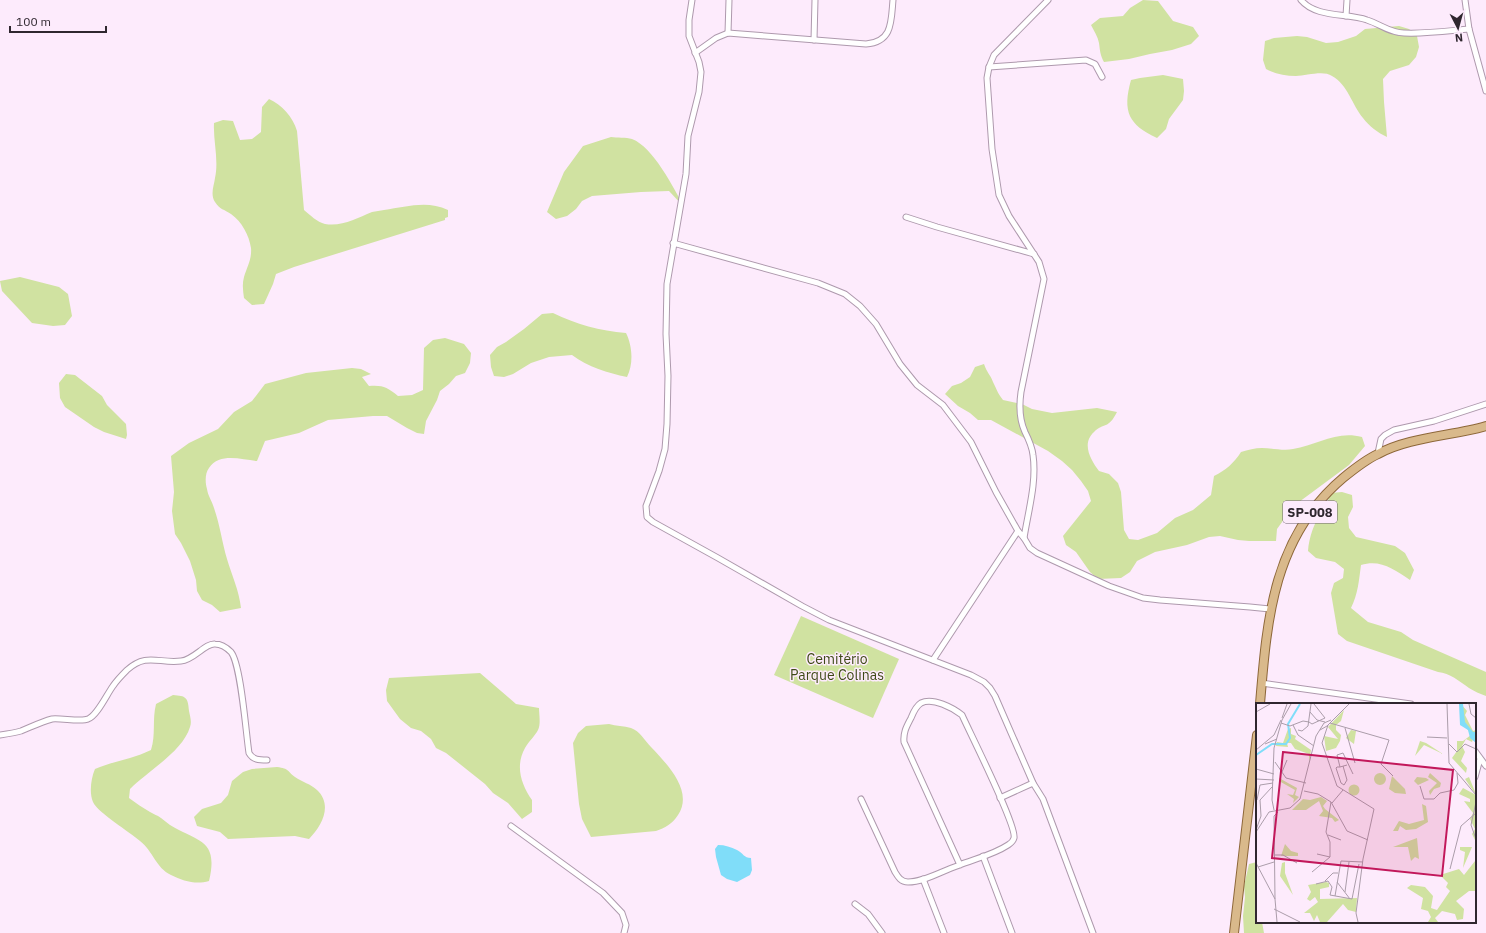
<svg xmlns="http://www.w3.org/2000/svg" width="1486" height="933" viewBox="0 0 1486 933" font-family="'IBM Plex Sans',sans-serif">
	<rect width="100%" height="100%" fill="#fdebfc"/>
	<g fill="#d0e2a1">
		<path d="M1143,0L1158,1L1173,21L1193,27L1199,36L1191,44L1172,50L1150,54L1129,59L1104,62C1100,55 1100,50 1099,43C1098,37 1094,31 1091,25L1100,18L1123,16L1130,8Z"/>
		<path d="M1399,26L1409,29L1417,36L1419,47L1416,57L1409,65L1390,71L1383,79L1384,102L1387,137C1378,133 1369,126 1363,118C1352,105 1348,85 1332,76C1323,70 1306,76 1296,76C1285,76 1275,74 1266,69L1263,60L1265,41L1274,38L1297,36L1307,37L1326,43L1338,42L1356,36L1365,29Z"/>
		<path d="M1163,75L1183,79L1184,91L1183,100L1169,119L1166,129L1157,138C1129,125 1122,112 1131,80L1140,78Z"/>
		<path d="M269,99C282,105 293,117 297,131L304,210C310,215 317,222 325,224C342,227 357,218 372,212C376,211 380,211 384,210C406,207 427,200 448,210V217L445,218V220L294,267L276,274L273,284L264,304L252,305L244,298C243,291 242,284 244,277C247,267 252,259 251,248C249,235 242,222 231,214C224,209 220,210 215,202C210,194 214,186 215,178C219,160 213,141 214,123L223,120L233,121L240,140L252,139L261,132L262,107Z"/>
		<path d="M611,137C617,138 626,137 632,139C653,147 674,188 684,207L669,191L641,192L592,196L582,201L576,209L567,216L556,219L547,212L564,172L583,146Z"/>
		<polygon points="20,277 59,287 68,294 72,316 65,325 53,326 32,323 2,291 0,281"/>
		<path d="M553,313C576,324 600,331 626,333C632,345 634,363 627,377C608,373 588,367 572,355L549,357L531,363L513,374L504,377L494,376L491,367L490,355L497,347L506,342L524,329L542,314Z"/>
		<path d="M445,338L464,344L471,353L470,363L465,373L456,376L449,384L440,391L437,400L426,421L424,434L417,433L407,428L387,416H373L328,420L299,433L265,441L257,461C242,460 220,452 209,468C205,473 205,482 207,489C208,496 212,501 214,508C220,525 222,542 227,559C232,576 239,590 241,608L220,612L212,605L202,600L197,591L196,580L190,561L181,543L175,534L172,511L174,492L171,456L189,443L218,429L234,412L252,401L265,384L306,373L352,368L361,369L371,374L362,377L369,386C383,385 387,387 398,396L412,395L423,390L424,348L433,340Z"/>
		<path d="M984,364C987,373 990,374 993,382C997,390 997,392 1003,400L1022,404L1032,409L1052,413L1097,408L1117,412C1108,430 1104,422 1094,432C1081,444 1091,460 1099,471L1109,474L1118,483L1121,492L1124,530L1129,539L1138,540L1157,533L1175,518L1193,510L1211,495L1214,476C1226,470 1234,463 1241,452C1248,450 1255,448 1262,448C1273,448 1283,451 1293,449C1317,445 1337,430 1362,437L1365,446L1349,465L1299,502L1290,511L1277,529L1276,541H1249L1238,540L1220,536L1209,537L1187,545L1155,552L1137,561L1130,572L1121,578L1098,579L1090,572L1076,552L1066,545L1063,536L1091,501L1088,491L1081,481L1072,470L1062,461L1048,451L991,420H978L970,413L958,406L945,394L952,386L961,383L970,377L975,367Z"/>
		<polygon points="66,374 75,375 102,396 107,405 126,424 127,435 126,439 104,432 94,427 65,407 60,398 59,383"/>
		<path d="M1342,492L1352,495L1353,507L1348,517L1349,528L1356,537L1395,546L1405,553L1414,570L1410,580C1394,569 1380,559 1361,565C1359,580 1358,594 1351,608L1368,622L1401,632L1413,640L1486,672V696C1480,694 1474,691 1469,688C1459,681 1450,673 1438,672L1347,641L1338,634L1331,593L1334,583L1343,578L1344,569L1335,562L1316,558L1308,551C1309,537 1314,524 1321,512C1325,505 1328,502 1331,493Z"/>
		<polygon points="801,616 899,659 873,718 774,675"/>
		<path d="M480,673L516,704L539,708C539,714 541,724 538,730C535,736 529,741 525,748C515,766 521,784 532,800V812L522,819L508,803L493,793L485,784L446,753L436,748L431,739L421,731L411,728L400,719L387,701L386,690L389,678Z"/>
		<path d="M173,695C186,696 188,697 189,711C190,716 192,722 190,727C183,751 148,771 130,789L129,798C136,803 143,808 150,812C153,814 157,815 161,818C164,820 167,823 170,825C198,842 219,839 209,881C196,885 183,881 171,875C156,868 153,851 140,841C130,832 98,813 93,802C89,793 91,778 95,769C113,761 133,759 151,750C156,735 152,720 156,704Z"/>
		<path d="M609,724C616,726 624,726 631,728C640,731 644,740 651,747C667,764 694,791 678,815C672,824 665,828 656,831L591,837L582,819L579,804L573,743L578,733L586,726Z"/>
		<path d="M277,767C290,769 286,770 295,777C302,782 311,784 317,790C333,805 322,826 309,839L295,836L228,839L220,832L197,826L194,817L202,809L221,803L228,795L232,781L243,772L252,769Z"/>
		<polygon points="1257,862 1257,922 1262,922 1264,933 1244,933 1243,916 1245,897 1244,886 1249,864"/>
	</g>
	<path fill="#80ddf9" d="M718,845C725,845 731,847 737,850C743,853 744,858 751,858L752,870L750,875L737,882L727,879L721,875L716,857L715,849Z"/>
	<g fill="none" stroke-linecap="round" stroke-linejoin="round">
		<defs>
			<g id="minor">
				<polyline points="692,0 689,20 689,36 699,62 701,72 699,92 688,136 686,174 667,284 666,334 668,376 667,424 665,449 659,471 646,506 647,517 653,522 718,558 802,606 829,620 971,675 984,682 990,688 995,696 1033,783 1043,799 1093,933"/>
				<path d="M1301,0C1316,18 1347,13 1367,20C1380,24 1390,33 1404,33C1426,34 1447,31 1469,29"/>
				<polyline points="1465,0 1469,29 1486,91"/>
				<polyline points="1346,16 1347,0"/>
				<polyline points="728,33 729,0"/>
				<polyline points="814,40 815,0"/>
				<path d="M695,53L716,38L728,33L866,44C893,42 891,21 893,0"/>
				<polyline points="989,67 1086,60 1095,64 1102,77"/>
				<polyline points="906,217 937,227 1034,254"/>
				<path d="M673,243L818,283L845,294L860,306L876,324L900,364L917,385L943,405L971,442L996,492L1018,531L1024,538C1028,512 1037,482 1033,455C1032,446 1029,440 1025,432C1019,419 1019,406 1021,392L1044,279L1039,262L1009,216L999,195L992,149L987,78L989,67L994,55L1048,0"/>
				<polyline points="1378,453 1381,439 1385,435 1394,430 1434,421 1486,404"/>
				<polyline points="1024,538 1030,548 1037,553 1109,586 1143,598 1160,600 1250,607 1270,609"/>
				<polyline points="933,660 1018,531"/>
				<polyline points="1261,683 1411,704"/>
				<path d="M0,735C7,734 14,733 21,731C31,727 41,722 52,719C61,718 82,722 88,719C97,716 107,694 113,686C117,680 122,675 127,670C147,652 159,664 181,661C194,660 205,643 215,644C221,644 227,648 231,652C241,664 246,734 249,753C253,760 259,760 267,760"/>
				<polyline points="1475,751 1486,766"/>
				<polyline points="1475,777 1480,759"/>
				<polyline points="1000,798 1033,783"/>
				<path d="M861,799L895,872C898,877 901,882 908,882C924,882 942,871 957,866C974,859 993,855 1008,845C1011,843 1013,842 1014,838C1017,826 970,733 962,715C953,708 933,697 921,703C916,706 913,713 911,718C907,726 903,732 904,742L960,865"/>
				<polyline points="511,826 603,893 622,913 626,925 624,933"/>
				<polyline points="983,856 1012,933"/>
				<polyline points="923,879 944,933"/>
				<polyline points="855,904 868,914 882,933"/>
			</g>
			<g id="primary">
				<path d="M1260,704C1267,619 1273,537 1343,478C1354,469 1365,460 1378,454C1409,437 1452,436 1486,426"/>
				<polyline points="1234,933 1257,735"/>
			</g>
		</defs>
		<use href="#minor" stroke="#ae99ad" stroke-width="7"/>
		<use href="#primary" stroke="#8d6739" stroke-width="10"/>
		<use href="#minor" stroke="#fff" stroke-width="5"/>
		<use href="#primary" stroke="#d9b98b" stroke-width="8"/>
	</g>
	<g text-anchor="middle" stroke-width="3" stroke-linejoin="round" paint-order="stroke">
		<rect fill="#fdebfc" stroke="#6d626c" stroke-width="1" x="1283" y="501" width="54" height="22" rx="3"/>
		<g font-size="13" font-weight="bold" fill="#2f272f">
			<text x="1310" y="517">SP-008</text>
		</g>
		<g font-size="14" fill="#3e4a16" stroke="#fdebfc">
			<text x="837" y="664">Cemitério<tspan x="837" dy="16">Parque Colinas</tspan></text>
		</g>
	</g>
	<g transform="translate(1256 703)">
		<rect width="220" height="220" fill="#fdebfc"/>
		<path d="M205,1L211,8L209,12L217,28L220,27L216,39L210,36L206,43L209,49L205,58L211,65L210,70L196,55L201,48V38H207L215,32L207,19ZM88,7L85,18L80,22V27L85,32L84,38L80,45L70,48L68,33L82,36L72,24ZM35,25V31L40,33L39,36L55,47L53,60V51L39,46L35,40H31L32,44L20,43L21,39L27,40L32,26ZM95,27L100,28L98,41L90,35ZM164,38L170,40L187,51L168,42L159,53ZM118 76a6 6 0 1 1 12 0a6 6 0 1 1-12 0ZM174,70L185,80L184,84L178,86L174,92L173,88L181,80L172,74ZM136,73L149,86L150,91L139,90L133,86ZM161,74L170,75L173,77L162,82L158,78ZM213,74L220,91V139L216,131L219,126L214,116L217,110L208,98L214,99V96L203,91L207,85L220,92L209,76ZM23,75L41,85L39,92L43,94L37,100L38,96L31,91L37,92L39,87L23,78ZM92.5 87a5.5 5.5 0 1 1 11 0a5.5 5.5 0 1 1-11 0ZM65,94L71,98L67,103L69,106L83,117L79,119L76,115L63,113L67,108L63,98L50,107H36L47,96L54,97ZM166,101L170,103L172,119L160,126L150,127L144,123L142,128H137L143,118L153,121L168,117ZM161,135L163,156L159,154L155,158L152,144H137ZM29,141L35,148L42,150V153H25ZM204,144H216L207,165L209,149L204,147ZM219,158L220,188H213L200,198L208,206L207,216L201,217L199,211L186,208L179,215L182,219H172L175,214L172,208L165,206L167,195L151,185L155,182L169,184L177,193L175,205L181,207L194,188L190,184L192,180L184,172L203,166L208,172ZM29,159V170L37,192L24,173L26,160ZM70,179L73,180V184L64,186V196L101,195L100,209L92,207L87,201L71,219H64L61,212L58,218L54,210H48L62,199L59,194L54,198L51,196L55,189L52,182Z" fill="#d0e2a1"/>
		<path d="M203,1H207L209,19L217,29H220V40L214,35L212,27L204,22Z" fill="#80ddf9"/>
		<path fill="none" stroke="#80ddf9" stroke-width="2" d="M0,52L16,41H30L34,35L32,21L44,1"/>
		<path fill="none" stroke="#ab9daa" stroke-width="1" d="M191,1L193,60L220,92M213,1L215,11L220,15M0,9L14,1M54,9L61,17L69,19M26,15L31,1M53,19L56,21L69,15L58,1M25,20L34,23L47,18L53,19M74,20L133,37L125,61L137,73M37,22L42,32L58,43M72,22L66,40L81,83L118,106L107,156L100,210L102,219M89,25L99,60M42,27L46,28L52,23L55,1M64,27L71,23L93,1M171,34L191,35M9,41L21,36M193,41L201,49L209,41L220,46M0,47L18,32L25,17M19,59L30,75L50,80M87,63L91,77L88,82L85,80L80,65L81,64H84L91,62M84,64L81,52L87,50L97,71M0,66L18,71M26,69L31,57M0,76L18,77M164,83L168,96H178L184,90L198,87L202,80L201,70M48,88L62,91L75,99M1,97L4,82L17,80M220,99L215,122L220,136M76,100L87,87M18,107L16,97L18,45L26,17L35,1M0,127L5,113L4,97L16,84M0,129L13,109L34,105L44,96L60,33L68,20L75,17M72,132L85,137M61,151L74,154M19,152H27L41,160M0,160L19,196L21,219M2,164L18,159M194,166L205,123L220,110M56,169L74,154V139L70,129L75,99L91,128L112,137M69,178L77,170H82M81,179L94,196M60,181L72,178L76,184L74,192L96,196L103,161M89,189L93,159M79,193L85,158L107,159M19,196L18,113L22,109M18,206L44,219"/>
		<path fill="#c2185b" fill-opacity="0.15" stroke="#c2185b" stroke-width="2" d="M27,49L197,67L186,173L16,155Z"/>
		<rect width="220" height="220" fill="none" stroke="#2f272f" stroke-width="2"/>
	</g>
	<g transform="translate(1458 28) rotate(174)" stroke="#fdebfc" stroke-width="3" paint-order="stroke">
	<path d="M0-3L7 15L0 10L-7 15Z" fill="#2f272f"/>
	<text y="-6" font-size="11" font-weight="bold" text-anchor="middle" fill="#2f272f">N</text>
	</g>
	<path d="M10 26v6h96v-6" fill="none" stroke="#2f272f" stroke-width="2"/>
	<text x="16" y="26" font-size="12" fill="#2f272f" stroke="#fdebfc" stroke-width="3" paint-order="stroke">100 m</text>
</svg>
